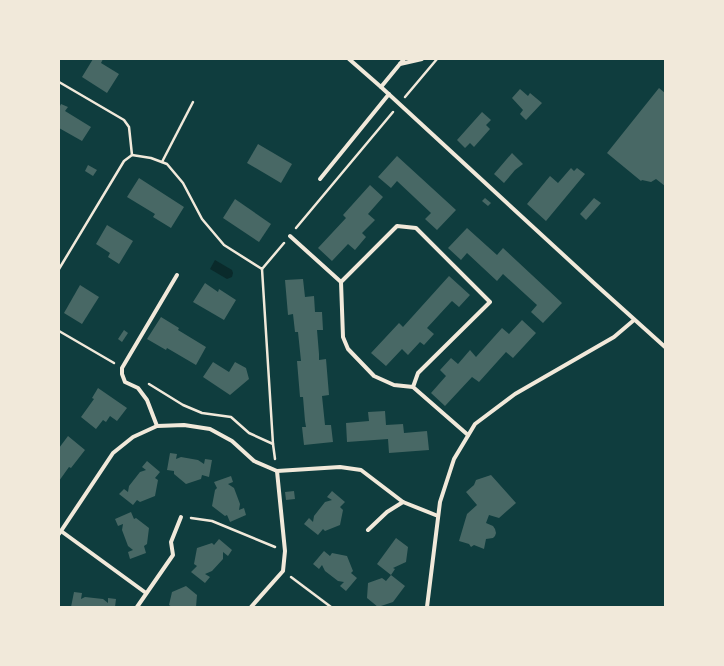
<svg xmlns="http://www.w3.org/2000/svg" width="724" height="666" viewBox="0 0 724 666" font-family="'Playfair Display',serif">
	<rect width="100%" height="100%" fill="#0f3d3e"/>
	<polygon fill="#0a2a2b" points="215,260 232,270 233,273 232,277 227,279 210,269"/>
	<g fill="#486865">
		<polygon points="93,59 103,59 101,63 119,74 107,93 82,77"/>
		<polygon points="659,88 665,93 665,186 656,179 651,182 642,180 641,181 607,153"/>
		<polygon points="520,89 528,96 530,93 542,103 526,120 520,114 523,110 512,98"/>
		<polygon points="61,104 68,107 65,111 91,127 82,141 59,128 59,108"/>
		<polygon points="482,112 491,120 486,125 490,129 474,147 470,143 465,148 457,140"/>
		<polygon points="258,144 292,164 281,183 247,163"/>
		<polygon points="512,153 523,164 515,170 504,183 494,174"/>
		<polygon points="397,156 456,210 437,230 425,219 431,213 397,181 391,188 378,177"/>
		<polygon points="88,165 97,170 93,176 85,171"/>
		<polygon points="571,168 574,171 577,168 585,174 546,221 527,204 550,176 558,183"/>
		<polygon points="139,178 184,207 171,228 153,217 155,214 127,197"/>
		<polygon points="370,185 383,197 368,214 375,220 362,233 366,237 355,250 348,244 332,261 318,248 346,218 343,215"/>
		<polygon points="485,198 491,203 488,206 482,201"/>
		<polygon points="594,198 601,203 586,220 580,214"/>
		<polygon points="235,199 271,224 259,242 223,218"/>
		<polygon points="107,225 133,241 119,264 108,257 110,253 96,244"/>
		<polygon points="467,228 497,255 503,248 562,303 543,323 531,312 537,305 503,274 497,281 467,253 461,260 448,248"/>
		<polygon points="449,276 470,295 459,307 452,301 450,303 427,328 434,334 424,345 420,342 408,355 402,349 386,366 371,353 399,323 403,327"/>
		<polygon points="303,279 305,297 314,296 315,312 322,312 323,330 317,330 319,354 319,360 326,359 329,395 322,396 325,425 331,425 333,442 304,445 302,427 306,427 305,421 303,397 300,397 297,361 301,361 298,332 295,332 293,314 288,315 285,280"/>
		<polygon points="205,283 218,292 219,289 236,300 224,320 193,302"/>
		<polygon points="80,285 99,297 82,324 64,313"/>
		<polygon points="161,317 179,328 178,330 206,347 196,365 167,348 166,350 147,339"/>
		<polygon points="522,320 536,333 513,358 506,352 479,382 472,377 445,406 431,393 446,376 440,370 451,358 458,364 470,350 476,357 502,328 509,334"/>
		<polygon points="124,330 128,333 122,342 118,339"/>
		<polygon points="213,362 229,372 235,362 246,368 249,379 230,395 203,377"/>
		<polygon points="98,388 127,408 117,421 110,416 106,422 103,420 96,429 81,417 94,399 92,398"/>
		<polygon points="385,411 386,425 403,424 404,433 427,431 429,450 389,453 388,439 347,442 346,423 369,421 368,412"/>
		<polygon points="68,436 85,450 71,468 69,467 59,481 59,448"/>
		<polygon points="170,453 177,454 176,459 181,457 198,460 204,464 205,459 212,460 209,477 202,475 201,479 186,484 174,474 174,471 167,470"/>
		<polygon points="147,461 160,472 155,478 158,480 155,496 140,502 137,500 133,505 119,494 124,489 128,492 129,486 140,472 146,470 142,467"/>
		<polygon points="491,475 516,503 499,518 489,515 486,523 493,526 495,529 496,533 495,536 493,538 486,539 484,549 474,545 471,547 469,544 459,541 467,514 477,505 466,492 474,485 476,480"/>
		<polygon points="231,476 233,482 228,484 234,488 240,504 239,510 244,508 246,515 230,522 227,515 225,516 212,506 215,490 217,488 214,482"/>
		<polygon points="294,491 295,499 286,500 285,492"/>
		<polygon points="332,491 345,502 340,507 343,510 340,525 325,531 323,529 318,535 304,524 309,518 313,522 314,516 325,502 332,500 327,497"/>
		<polygon points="131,512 134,519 136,518 149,528 147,544 144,546 146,553 130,559 128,552 133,550 128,546 122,530 123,524 118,526 115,519"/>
		<polygon points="396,538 408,547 406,562 393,568 395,569 391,575 377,564"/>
		<polygon points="219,539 232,550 228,556 223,552 223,559 212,571 205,574 210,577 205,583 191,572 197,566 194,564 197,548 212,543 214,545"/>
		<polygon points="324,551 330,556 332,553 347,556 353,571 351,573 357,578 346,591 340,586 344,582 338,581 325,571 322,565 319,569 313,564"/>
		<polygon points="391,575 405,586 393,602 378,607 367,598 368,583 382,578 386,581"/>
		<polygon points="186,586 197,595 196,607 172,607 169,605 172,592"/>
		<polygon points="74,592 82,593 81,599 85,597 103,599 108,603 108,598 116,599 115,607 71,607"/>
	</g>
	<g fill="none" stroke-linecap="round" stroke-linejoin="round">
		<g stroke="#f1e9da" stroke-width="2.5">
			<polyline points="59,82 124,120 129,127 132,155 124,161 59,269"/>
			<polyline points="405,97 437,59"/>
			<polyline points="132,155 151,158 167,164 183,183 202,219 224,245 262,269 284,243"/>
			<polyline points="162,162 193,102"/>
			<polyline points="296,228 393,112"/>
			<polyline points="262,269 273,444"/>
			<polyline points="59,331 114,363"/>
			<polyline points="149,384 183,405 202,413 231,417 249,433 273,444 275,459"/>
			<polyline points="191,518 212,521 275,547"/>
			<polyline points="291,577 331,607"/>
		</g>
		<g stroke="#f1e9da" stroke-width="4">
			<polyline points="349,59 381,87 595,284 665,347"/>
			<polyline points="400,64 422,59"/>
			<polyline points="381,87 404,59"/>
			<polyline points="320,179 389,94"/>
			<polyline points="290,236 341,282"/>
			<polyline points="413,387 418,373 490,302 416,228 397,226 341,282 343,337 348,349 374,376 394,385 413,387 468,435"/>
			<polyline points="157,426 147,400 138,388 125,382 122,374 122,368 177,275"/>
			<polyline points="368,530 387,512 403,502"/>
			<polyline points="61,531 146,593"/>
			<polyline points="59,534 113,453 133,437 157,426 184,425 210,429 232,441 254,461 277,471 340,467 361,470 403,502 438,516"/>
			<polyline points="137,607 173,555 171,542 181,517"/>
			<polyline points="251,607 283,571 285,551 277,471"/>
			<polyline points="427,607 440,502 454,459 475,424 515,394 614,337 634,320"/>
		</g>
	</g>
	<rect width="724" height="666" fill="none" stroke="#f1e9da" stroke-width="120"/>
</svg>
